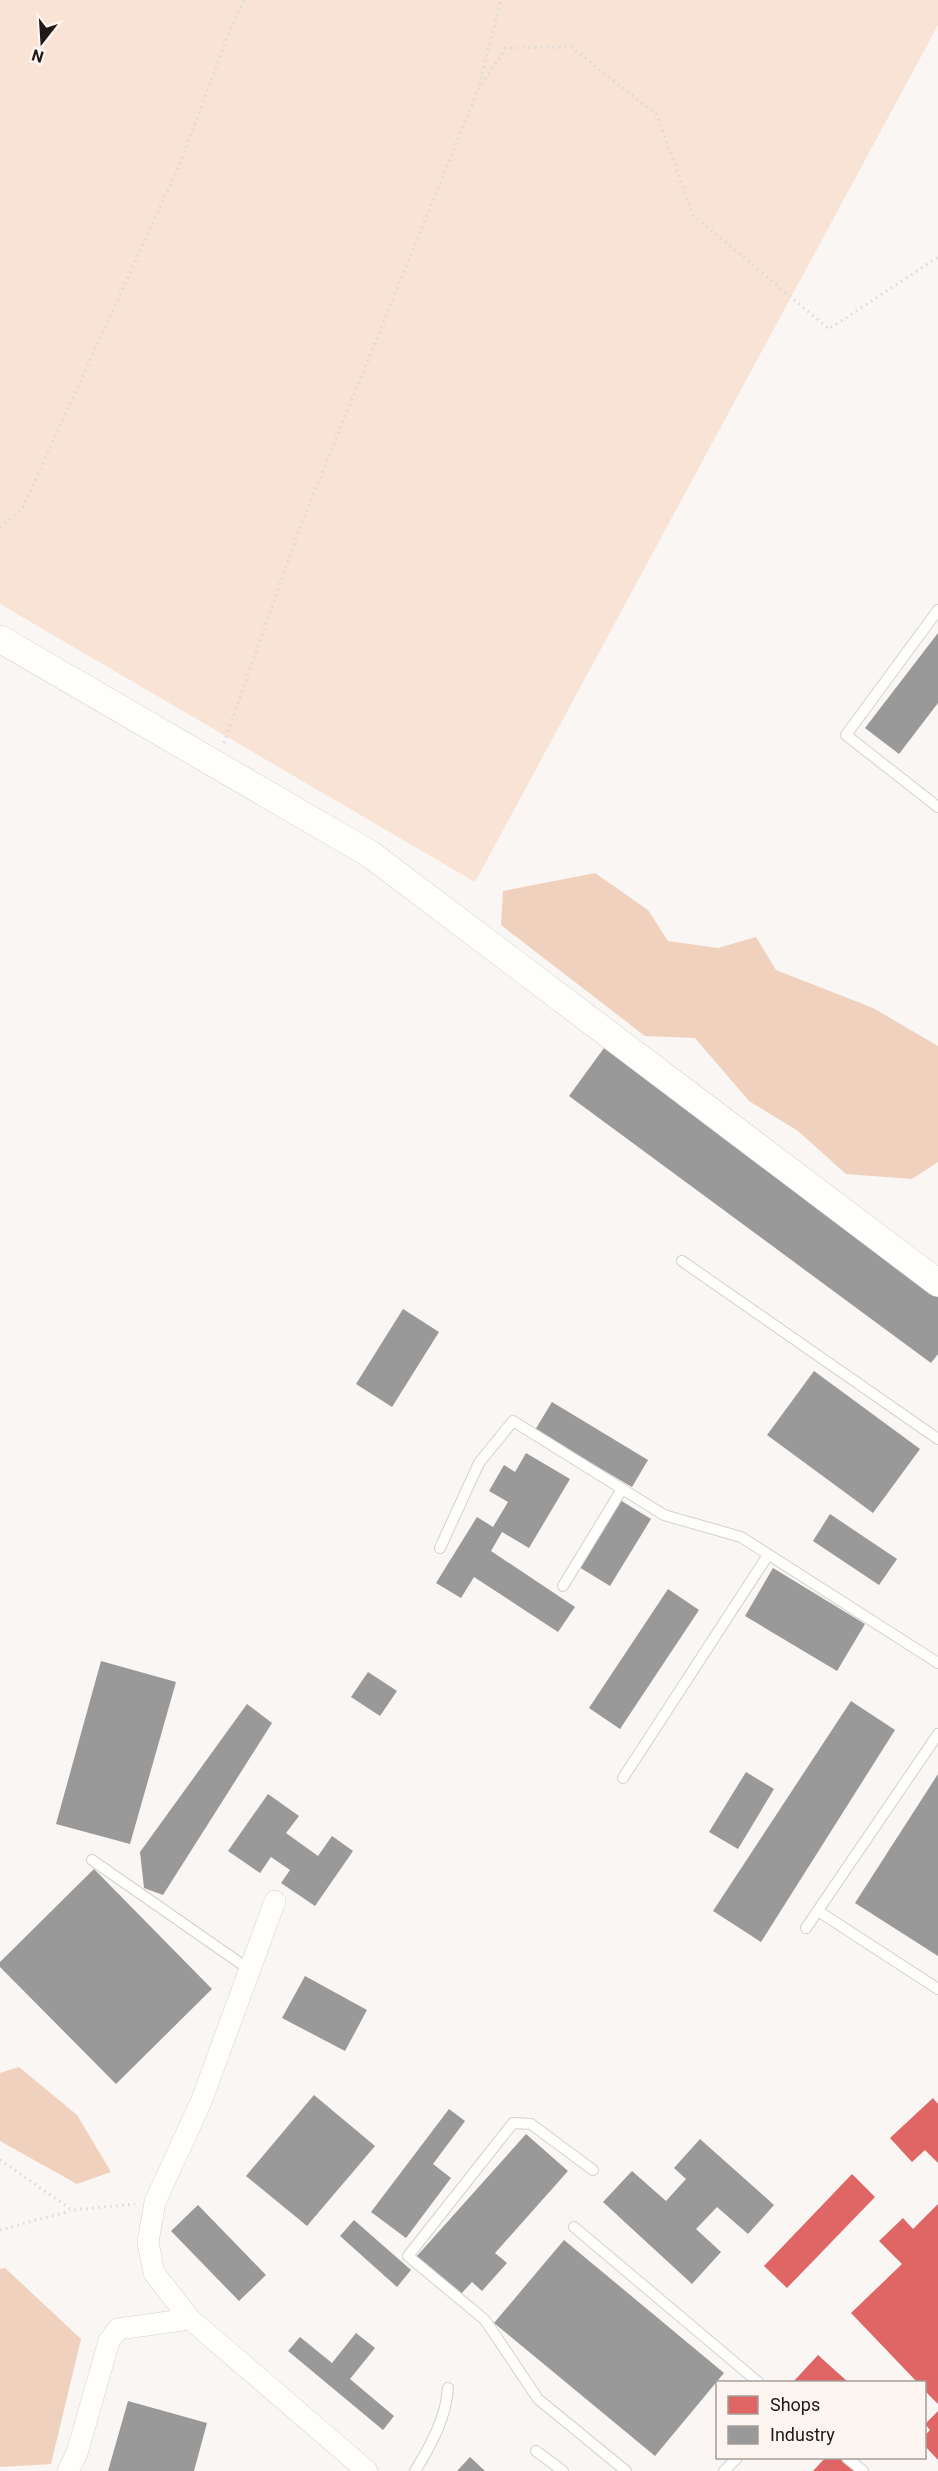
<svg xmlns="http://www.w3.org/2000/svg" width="938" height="2471" viewBox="0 0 938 2471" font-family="Roboto,sans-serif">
	<rect width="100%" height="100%" fill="#faf6f3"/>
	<polygon fill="#f8e3d5" points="0,0 938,0 938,25 475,882 0,604"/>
	<g fill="#f0d1bd">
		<polygon points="595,873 648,910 668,941 718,948 756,937 776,970 873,1008 938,1046 938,1162 912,1179 846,1174 798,1131 749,1101 695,1038 645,1036 501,925 503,891"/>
		<polygon points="19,2067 77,2115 111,2172 77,2184 0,2141 0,2073"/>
		<polygon points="5,2268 81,2339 51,2464 0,2467 0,2269"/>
	</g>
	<g fill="#e06666">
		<polygon points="933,2098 938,2104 938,2163 925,2150 912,2162 890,2138"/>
		<polygon points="852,2174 875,2197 787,2288 764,2266"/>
		<polygon points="938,2204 938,2404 924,2390 924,2382 917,2382 851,2313 902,2264 879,2241 903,2218 913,2229"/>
		<polygon points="818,2355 848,2382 793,2382"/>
		<polygon points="938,2411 938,2460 924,2445 924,2436 930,2430 925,2424"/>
		<polygon points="825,2458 844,2458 859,2471 813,2471"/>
	</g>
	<g fill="#999">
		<polygon points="938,633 938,703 899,754 865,728"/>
		<polygon points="604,1048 938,1293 938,1354 931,1363 569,1096"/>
		<polygon points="403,1309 439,1332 392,1407 356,1384"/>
		<polygon points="814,1371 920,1449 873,1513 767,1435"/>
		<polygon points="552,1402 648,1460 632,1487 535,1430"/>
		<polygon points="526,1453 570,1479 529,1548 502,1532 491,1551 575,1607 558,1632 474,1577 461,1598 436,1583 477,1517 493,1527 508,1502 489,1491 504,1465 515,1472"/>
		<polygon points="620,1500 651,1519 610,1586 579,1567"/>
		<polygon points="830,1514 897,1559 879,1585 813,1541"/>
		<polygon points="773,1568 865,1624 837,1671 745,1616"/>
		<polygon points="668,1589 699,1610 620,1729 589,1708"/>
		<polygon points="101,1661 176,1682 130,1844 56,1824"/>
		<polygon points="368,1672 397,1691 380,1716 351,1697"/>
		<polygon points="851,1701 895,1730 761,1942 713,1911"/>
		<polygon points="247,1704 272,1723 163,1895 144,1888 140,1852"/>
		<polygon points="746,1772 774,1789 738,1849 709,1832"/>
		<polygon points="938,1774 938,1956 855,1903"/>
		<polygon points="268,1794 299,1816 286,1833 318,1856 332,1836 353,1851 315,1906 281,1883 290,1870 271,1857 260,1873 228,1851"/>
		<polygon points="94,1869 212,1989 116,2084 0,1967 0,1962"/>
		<polygon points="305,1976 367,2010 345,2051 282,2018"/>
		<polygon points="314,2095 375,2146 307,2226 246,2176"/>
		<polygon points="449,2109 465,2121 433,2164 451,2178 406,2238 371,2212"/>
		<polygon points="526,2134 568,2171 495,2253 507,2263 482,2291 472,2282 460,2295 416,2257"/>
		<polygon points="700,2139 774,2205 748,2234 717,2207 696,2229 721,2252 692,2284 603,2202 632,2171 666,2201 686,2179 674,2168"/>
		<polygon points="198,2205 266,2275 239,2301 171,2231"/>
		<polygon points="354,2220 411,2270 397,2287 340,2236"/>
		<polygon points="564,2240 724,2373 655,2456 494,2323"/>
		<polygon points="356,2333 375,2348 350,2379 394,2416 383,2430 288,2351 300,2337 332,2363"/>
		<polygon points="128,2401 207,2423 194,2471 108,2471"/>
		<polygon points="470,2457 485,2471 457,2471"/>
	</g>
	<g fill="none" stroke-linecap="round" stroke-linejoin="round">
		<defs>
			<g id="service">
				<polyline points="938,610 846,735 938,807"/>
				<polyline points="682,1261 938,1439"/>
				<polyline points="440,1548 479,1463 513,1421 664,1515 741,1537 938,1663"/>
				<polyline points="563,1586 622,1489"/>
				<polyline points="623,1778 768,1555"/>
				<polyline points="92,1860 250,1970"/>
				<polyline points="818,1911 938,1989"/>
				<polyline points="806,1928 938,1734"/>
				<polyline points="593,2170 531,2124 513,2123 408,2256 485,2320 538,2399 626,2471"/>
				<polyline points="574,2227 758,2382"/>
				<polyline points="536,2451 563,2471"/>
				<polyline points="847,2458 863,2471"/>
				<path d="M415,2471C431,2445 446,2418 448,2388"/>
				<polyline points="724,2471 737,2458"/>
			</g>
			<g id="minor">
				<polyline points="275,1901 201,2102 155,2202 148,2242 154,2273 190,2319 367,2471"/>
				<polyline points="68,2471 77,2453 109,2341 118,2329 190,2319"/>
			</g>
			<polyline id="tertiary" points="0,639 370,854 938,1283"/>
		</defs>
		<use href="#service" stroke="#d5d1ce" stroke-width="12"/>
		<use href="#minor" stroke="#d5d1ce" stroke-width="22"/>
		<use href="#tertiary" stroke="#d5d1ce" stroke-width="28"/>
		<g stroke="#dbdad9" stroke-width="3" stroke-dasharray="1.5 4.5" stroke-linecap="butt">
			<polyline points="479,85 501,0"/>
			<polyline points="0,527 22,509 181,161 228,35 244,0"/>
			<polyline points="224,743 300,527 478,90 506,48 571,47 657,115 693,215 829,329 938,257"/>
			<polyline points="0,2160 72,2210 135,2204"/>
			<polyline points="0,2230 70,2211"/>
		</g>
		<use href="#service" stroke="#fefefd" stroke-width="10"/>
		<use href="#minor" stroke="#fefefd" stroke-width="21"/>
		<use href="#tertiary" stroke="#fefefd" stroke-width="27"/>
	</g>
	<rect x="716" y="2381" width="210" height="78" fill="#fdf5f0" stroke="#a49d99" stroke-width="1.5"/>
	<rect x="728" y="2396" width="30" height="18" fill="#e06666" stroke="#a49d99" stroke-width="1.5"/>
	<text x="770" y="2411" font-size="18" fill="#1e1916">Shops</text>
	<rect x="728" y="2426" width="30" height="18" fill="#999999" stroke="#a49d99" stroke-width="1.5"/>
	<text x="770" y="2441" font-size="18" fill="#1e1916">Industry</text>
	<g transform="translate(42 42) rotate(197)" stroke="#fdf5f0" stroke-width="4.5" paint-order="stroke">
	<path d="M0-4.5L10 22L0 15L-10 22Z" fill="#1e1916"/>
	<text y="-9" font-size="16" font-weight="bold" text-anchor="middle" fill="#1e1916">N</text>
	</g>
</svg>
